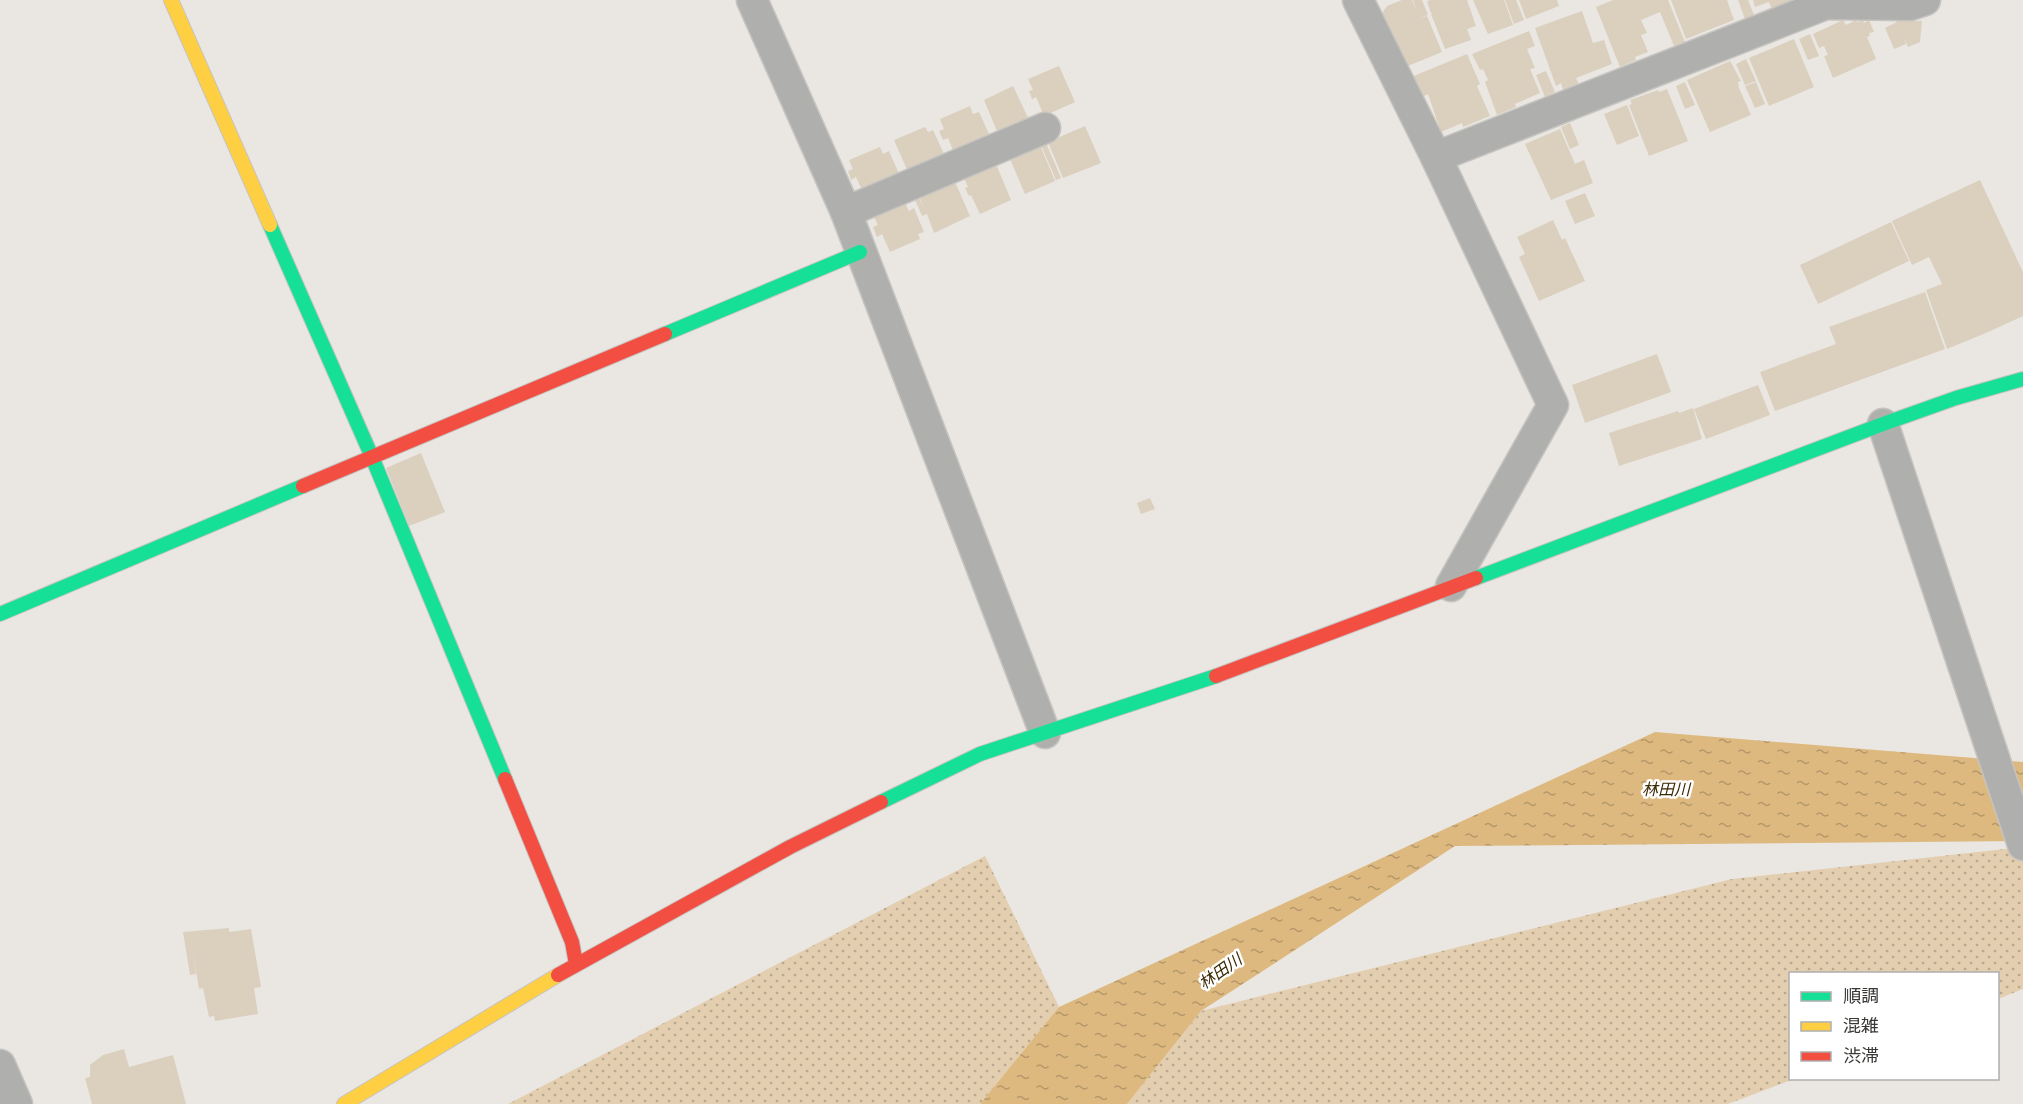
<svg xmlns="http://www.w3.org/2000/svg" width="2023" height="1104" viewBox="0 0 2023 1104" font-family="'PT Serif','Noto Sans JP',serif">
	<defs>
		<pattern id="grass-dots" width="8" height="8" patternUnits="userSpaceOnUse" patternTransform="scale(1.5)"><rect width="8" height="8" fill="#e3ceaf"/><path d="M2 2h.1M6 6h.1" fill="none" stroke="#b9a88f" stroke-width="1.8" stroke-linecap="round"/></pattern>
		<pattern id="water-ripples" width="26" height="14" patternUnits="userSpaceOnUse" patternTransform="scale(1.5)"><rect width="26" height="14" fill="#ddb97f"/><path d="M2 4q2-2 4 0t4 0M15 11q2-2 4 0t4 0" fill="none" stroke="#b49769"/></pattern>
	</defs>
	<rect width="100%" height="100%" fill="#eae7e3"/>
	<g fill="url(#grass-dots)">
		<polygon points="2023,847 2023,989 1998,999 1998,974 1790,974 1790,1078 1794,1079 1728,1104 1127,1104 1201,1011 1732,879"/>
		<polygon points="985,856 1059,1007 980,1104 508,1104"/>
	</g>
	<polygon fill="url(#water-ripples)" points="1655,732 2023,762 2023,841 1455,846 1201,1011 1127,1104 980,1104 1059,1007"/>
	<g fill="#dbcfbe">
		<polygon points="1402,0 1412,0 1417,12 1413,0 1422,0 1428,15 1419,18 1427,16 1442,52 1403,68 1380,16 1387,6"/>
		<polygon points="1431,0 1467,0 1476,26 1467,29 1471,40 1445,49 1431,14 1433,13 1431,13 1427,1"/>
		<polygon points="1473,0 1504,0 1513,25 1488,34"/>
		<polygon points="1505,0 1516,0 1524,20 1514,24"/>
		<polygon points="1519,0 1557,0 1559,6 1526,19"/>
		<polygon points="1613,0 1668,0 1685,42 1674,46 1660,12 1641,20 1647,33 1641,35 1648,52 1635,57 1636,60 1620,67 1596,7"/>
		<polygon points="1671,0 1727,0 1734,20 1686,39"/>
		<polygon points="1738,0 1748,0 1754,15 1745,19"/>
		<polygon points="1753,0 1797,0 1772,10 1769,2 1755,7"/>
		<polygon points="1582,11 1593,43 1604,40 1612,64 1576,78 1579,84 1563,90 1561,83 1556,86 1535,28"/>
		<polygon points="1843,20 1846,25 1856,20 1857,22 1863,20 1864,23 1869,20 1874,32 1869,33 1870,36 1867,37 1876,59 1833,78 1824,56 1828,55 1824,46 1819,48 1813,34"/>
		<polygon points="1896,20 1922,21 1920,42 1908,47 1904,37 1906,44 1894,49 1885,28 1897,22"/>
		<polygon points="1529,31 1535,46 1527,49 1535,68 1530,69 1540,93 1515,104 1516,107 1497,115 1485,82 1488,80 1483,69 1480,70 1472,54"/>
		<polygon points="1810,34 1819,56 1808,60 1799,39"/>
		<polygon points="1794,39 1814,87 1769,106 1749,58"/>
		<polygon points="1467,54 1480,84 1477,86 1490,116 1463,127 1462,123 1441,132 1428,94 1418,99 1409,78"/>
		<polygon points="1746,59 1756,81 1745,85 1736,64"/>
		<polygon points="1730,61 1741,81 1738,82 1739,88 1751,115 1710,132 1687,80"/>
		<polygon points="1059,66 1075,102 1044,116 1036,97 1032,99 1029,91 1033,90 1028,79"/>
		<polygon points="1546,71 1555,92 1545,97 1536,75"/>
		<polygon points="1685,82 1695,105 1685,109 1676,86"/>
		<polygon points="1756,82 1765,104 1755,108 1745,86"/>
		<polygon points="1013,86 1030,122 999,136 984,100"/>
		<polygon points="1667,89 1688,141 1649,156 1629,105 1632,104 1630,100 1658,90 1659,92"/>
		<polygon points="1627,105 1639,136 1617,145 1604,114"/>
		<polygon points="970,106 973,114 979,112 989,134 983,137 985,141 955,155 948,138 943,140 939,131 944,129 940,119"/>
		<polygon points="1570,123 1579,145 1570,149 1561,127"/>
		<polygon points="1085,126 1101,163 1063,178 1048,142"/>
		<polygon points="925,127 928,132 933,130 944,154 938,156 940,160 909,174 894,140"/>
		<polygon points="1560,129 1575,164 1584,160 1593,183 1551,200 1525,144"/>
		<polygon points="1046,143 1061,178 1056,180 1041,145"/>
		<polygon points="1040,145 1055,181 1025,194 1010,159"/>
		<polygon points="880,147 883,154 889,151 899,174 864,194 856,177 851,180 848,171 853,169 849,160"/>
		<polygon points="996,164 1011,200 980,214 971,195 969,196 965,188 968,187 964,178"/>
		<polygon points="1980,180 2023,272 2023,316 1986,333 1947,349 1926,290 1942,284 1929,257 1912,265 1892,221"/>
		<polygon points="955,182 970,216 934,233 927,214 922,216 915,200 919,198 925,210 919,196"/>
		<polygon points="1585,193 1595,216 1575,224 1565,201"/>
		<polygon points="905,203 909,211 914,208 924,232 918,234 920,239 890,252 882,234 877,237 873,227 878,225 874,217"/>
		<polygon points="1553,220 1562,240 1565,238 1585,281 1539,301 1519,257 1525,254 1517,237"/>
		<polygon points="1891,222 1909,261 1818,304 1800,265"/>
		<polygon points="1925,292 1945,349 1775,411 1760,372 1836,344 1829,327"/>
		<polygon points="1657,354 1671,392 1585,423 1572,385"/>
		<polygon points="1758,385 1770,415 1706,439 1694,409"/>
		<polygon points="1693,408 1702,439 1619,466 1609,433 1678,411 1679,413"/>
		<polygon points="421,453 445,512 409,526 386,468"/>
		<polygon points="1150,498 1155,509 1141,514 1137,503"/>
		<polygon points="229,928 229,932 251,929 261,987 254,988 258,1014 215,1021 214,1016 209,1017 203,988 199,989 192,947 196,974 190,975 183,932"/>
		<polygon points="124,1049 129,1067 173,1055 186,1104 92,1104 85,1078 90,1077 90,1065 103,1055"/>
	</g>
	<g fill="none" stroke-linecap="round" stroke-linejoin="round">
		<defs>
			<g id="street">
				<polyline points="752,0 846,212 1045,733"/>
				<polyline points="1358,0 1436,157 1553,405 1451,586"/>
				<polyline points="1436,157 1826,4 1910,5 1925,0"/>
				<polyline points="846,212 1045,128"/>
				<polyline points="1883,424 2023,845"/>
				<polyline points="0,1065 17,1104"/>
			</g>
			<g id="fast">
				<polyline points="270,225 372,457 505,779"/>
				<polyline points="665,334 860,252"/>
				<polyline points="1476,578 1883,424 1956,398 2023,379"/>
				<polyline points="0,614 303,486"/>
				<polyline points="881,802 980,754 1216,676"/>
			</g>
			<g id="slow">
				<polyline points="171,0 270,225"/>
				<polyline points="344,1104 558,975"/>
			</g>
			<g id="jam">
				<polyline points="303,486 665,334"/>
				<polyline points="1216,676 1476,578"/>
				<polyline points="505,779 572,942 576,964"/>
				<polyline points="558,975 790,847 881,802"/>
			</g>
		</defs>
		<use href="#street" stroke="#c6c4c1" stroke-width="33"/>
		<use href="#fast" stroke="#c6c4c1" stroke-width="16"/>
		<use href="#slow" stroke="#c6c4c1" stroke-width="16"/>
		<use href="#jam" stroke="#c6c4c1" stroke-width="16"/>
		<use href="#street" stroke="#afafad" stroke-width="30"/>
		<use href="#fast" stroke="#16e098" stroke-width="14"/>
		<use href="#slow" stroke="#ffcf43" stroke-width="14"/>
		<use href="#jam" stroke="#f24e42" stroke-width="14"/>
	</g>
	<g text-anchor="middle" stroke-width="5" stroke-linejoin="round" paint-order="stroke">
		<g font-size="16" font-style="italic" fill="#3c2803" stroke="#fff">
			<text x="1666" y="795">林田川</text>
			<text transform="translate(1220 971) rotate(-35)" y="6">林田川</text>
		</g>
	</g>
	<rect x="1789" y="972" width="210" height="108" fill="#ffffff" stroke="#b0afae" stroke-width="1.5"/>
	<rect x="1801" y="992" width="30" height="9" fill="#16e098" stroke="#b0afae" stroke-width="1.5"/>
	<text x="1843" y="1002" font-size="18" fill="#3a3835">順調</text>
	<rect x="1801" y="1022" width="30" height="9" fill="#ffcf43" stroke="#b0afae" stroke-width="1.5"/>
	<text x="1843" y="1032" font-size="18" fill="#3a3835">混雑</text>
	<rect x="1801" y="1052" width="30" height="9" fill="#f24e42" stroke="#b0afae" stroke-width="1.5"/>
	<text x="1843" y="1062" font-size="18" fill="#3a3835">渋滞</text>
</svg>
